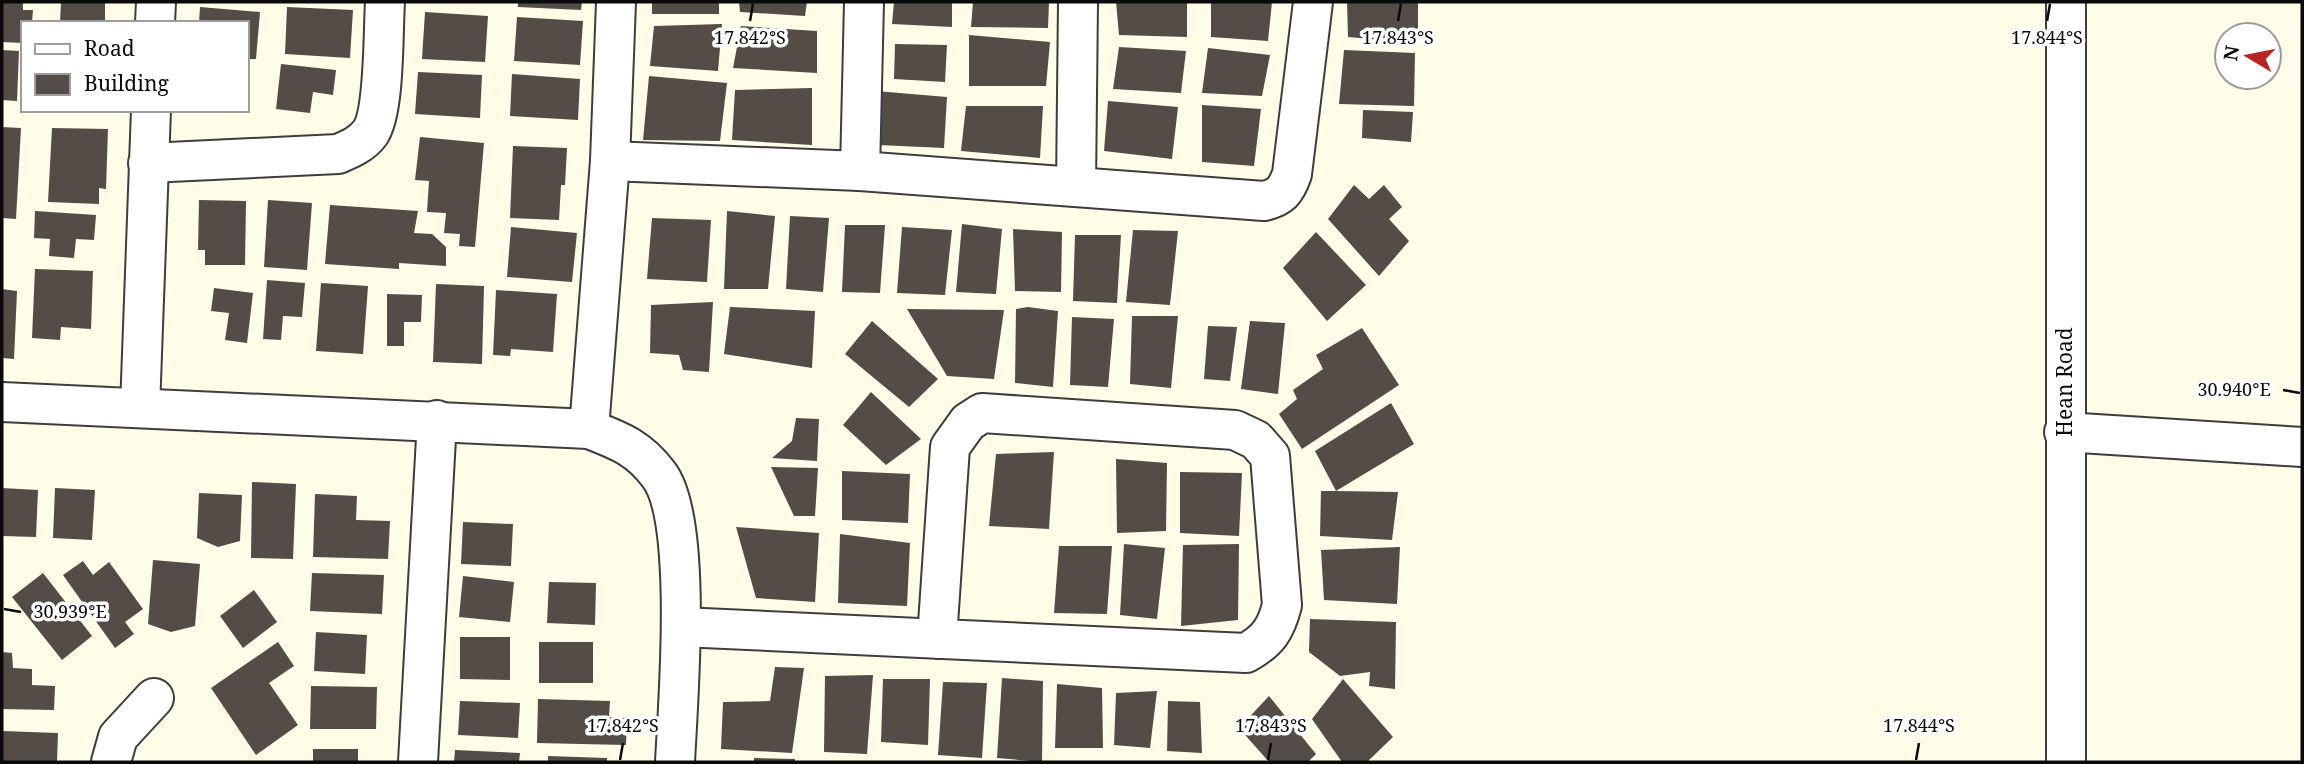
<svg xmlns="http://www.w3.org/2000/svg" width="2304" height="764" viewBox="0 0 2304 764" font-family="'Noto Serif',serif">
	<rect width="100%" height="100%" fill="#fffce7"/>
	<g fill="#534c47">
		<polygon points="2,2 23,2 23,10 33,10 32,23 23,23 23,43 2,42"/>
		<polygon points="61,2 105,2 105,23 60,23"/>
		<polygon points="518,2 582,2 581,10 518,7"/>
		<rect x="652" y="2" width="67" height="12"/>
		<polygon points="739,2 807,2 805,16 740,12"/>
		<polygon points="894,2 952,2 952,27 892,24"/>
		<polygon points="973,2 1049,2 1048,28 971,27"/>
		<polygon points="1116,2 1187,2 1187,37 1119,35"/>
		<polygon points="1211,2 1272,2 1268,41 1211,37"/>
		<polygon points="1347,2 1418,2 1418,43 1348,37"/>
		<polygon points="200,7 260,12 256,59 247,59 247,23 199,23"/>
		<polygon points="287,7 353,10 350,58 285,54"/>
		<polygon points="425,12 488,16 485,62 422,59"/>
		<polygon points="517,17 583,21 580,65 514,61"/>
		<polygon points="722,24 718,71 650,66 654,26"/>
		<polygon points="741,26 817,31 817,73 733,68"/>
		<polygon points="969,35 1050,42 1046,86 969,86"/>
		<polygon points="895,44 947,45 945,82 894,79"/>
		<polygon points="1119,47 1186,51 1181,93 1113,89"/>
		<polygon points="1208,48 1270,55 1262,96 1202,93"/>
		<polygon points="2,50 19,51 17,101 2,100"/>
		<polygon points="1344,50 1415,53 1414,106 1339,104"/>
		<polygon points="281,64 336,70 333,95 313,92 310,113 276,109"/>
		<polygon points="418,72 482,75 480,118 415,114"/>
		<polygon points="512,74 580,79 578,120 510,116"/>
		<polygon points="649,76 727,83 720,141 643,140"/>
		<polygon points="812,88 812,145 732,140 735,90"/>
		<polygon points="876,91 947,97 944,148 878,145"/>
		<polygon points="1108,101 1178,107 1172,159 1104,151"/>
		<polygon points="1202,105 1261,109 1254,166 1202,162"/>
		<polygon points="966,106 1043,106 1040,158 961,151"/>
		<polygon points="1363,110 1413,112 1411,142 1362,138"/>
		<polygon points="2,127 21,128 16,219 2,218"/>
		<polygon points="52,128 108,129 106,189 99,188 99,204 48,202"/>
		<polygon points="420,137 484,143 475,247 459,246 460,234 444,233 446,213 427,212 429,181 415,180"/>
		<polygon points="513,146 567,148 565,185 561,185 559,220 510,218"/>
		<polygon points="1354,185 1369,199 1384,185 1402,207 1389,219 1409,241 1379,276 1328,219"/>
		<polygon points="199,200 246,201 245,265 205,265 205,250 198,250"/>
		<polygon points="268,200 312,203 307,270 264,267"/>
		<polygon points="330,205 418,211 414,233 432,234 446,247 446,266 399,263 399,269 325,264"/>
		<polygon points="35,211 96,215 94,240 76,239 74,258 49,256 50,239 34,238"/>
		<polygon points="727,211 775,216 768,289 724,289"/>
		<polygon points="790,216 829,218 823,292 786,289"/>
		<polygon points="652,218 711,220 707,282 647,279"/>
		<polygon points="962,224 1002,229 996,294 956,292"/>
		<polygon points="845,225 885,225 880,293 842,292"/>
		<polygon points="511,227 577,233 572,282 507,277"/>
		<polygon points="902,227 952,230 945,295 897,293"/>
		<polygon points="1013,229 1062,232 1061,292 1015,291"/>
		<polygon points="1133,230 1178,231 1170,305 1126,302"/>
		<polygon points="1316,232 1366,285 1327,321 1283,268"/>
		<polygon points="1075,235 1121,235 1117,303 1073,301"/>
		<polygon points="35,269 93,271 91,329 61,327 60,340 32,338"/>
		<polygon points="267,280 305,283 302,317 283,316 281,340 263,339"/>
		<polygon points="321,283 368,286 363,354 316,351"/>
		<polygon points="436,284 484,286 482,364 433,362"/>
		<polygon points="214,288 253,293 247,343 225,340 229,313 211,311"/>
		<polygon points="2,289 17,291 14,359 2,358"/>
		<polygon points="496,290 557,294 553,352 511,349 510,356 493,355"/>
		<polygon points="387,294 422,295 421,322 404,322 404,346 387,346"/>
		<polygon points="713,302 709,372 683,370 679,355 650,353 651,305"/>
		<polygon points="730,307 815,311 812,368 724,354"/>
		<polygon points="1028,307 1058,311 1053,387 1015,383 1016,309"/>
		<polygon points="907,309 1004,310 994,379 947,376"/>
		<polygon points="1132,316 1178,316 1171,388 1130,384"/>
		<polygon points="1072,317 1114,319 1108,387 1070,385"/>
		<polygon points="872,321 938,379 909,407 845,354"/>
		<polygon points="1250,321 1285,323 1278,394 1241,389"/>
		<polygon points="1208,326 1237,327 1230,381 1204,379"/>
		<polygon points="1362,328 1399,385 1302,449 1279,414 1297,399 1293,390 1323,369 1316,355"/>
		<polygon points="871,392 921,439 886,465 843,425"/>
		<polygon points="1391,403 1414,444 1336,491 1398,492 1392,540 1320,536 1321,491 1336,491 1315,451"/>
		<polygon points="796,418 819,419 817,461 772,458 792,441"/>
		<polygon points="1054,452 1049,529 989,526 996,454"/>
		<polygon points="1116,459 1167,463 1166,531 1117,533"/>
		<polygon points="771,467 818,468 815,516 794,516"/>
		<polygon points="842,471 910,474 908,523 842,520"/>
		<polygon points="1180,472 1242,473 1239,536 1180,533"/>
		<polygon points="252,482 296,484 293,559 251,558"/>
		<polygon points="2,488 38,490 36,537 2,536"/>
		<polygon points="55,488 95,490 92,540 53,538"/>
		<polygon points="199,493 242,495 240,541 218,547 197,538"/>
		<polygon points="315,494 357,496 356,520 390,521 388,559 313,557"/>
		<polygon points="463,522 513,524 511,566 461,564"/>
		<polygon points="736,527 819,533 815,602 756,598"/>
		<polygon points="840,534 910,543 907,606 838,603"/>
		<polygon points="1124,544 1165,548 1157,619 1120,615"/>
		<polygon points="1239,544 1238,620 1181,626 1183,545"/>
		<polygon points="1059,546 1112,546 1107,614 1054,613"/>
		<polygon points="1400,547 1397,604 1324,600 1321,550"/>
		<polygon points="153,560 200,564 195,626 171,632 148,624"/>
		<polygon points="83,561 93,575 109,562 143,609 125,622 134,634 115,648 63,575"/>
		<polygon points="43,573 92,636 62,660 12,597"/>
		<polygon points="312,573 384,575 382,614 310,611"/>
		<polygon points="463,576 514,582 510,622 459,617"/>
		<polygon points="549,582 596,583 595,625 547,623"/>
		<polygon points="254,590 277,622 243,648 220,616"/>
		<polygon points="1310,619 1396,622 1395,689 1369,686 1370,672 1340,676 1309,652"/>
		<polygon points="316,632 367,635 365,674 314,671"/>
		<polygon points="460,637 510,637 510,680 460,679"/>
		<polygon points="278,642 294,666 269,683 298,725 256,755 211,688"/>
		<rect x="539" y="642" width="54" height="41"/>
		<polygon points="2,652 12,653 13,668 32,669 32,685 55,686 54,710 2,709"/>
		<polygon points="775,667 804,668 792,753 721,749 723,702 770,701"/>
		<polygon points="873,675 867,754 824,752 825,676"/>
		<polygon points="1002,678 1043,681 1042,762 997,758"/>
		<polygon points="883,679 930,679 928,745 881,742"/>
		<polygon points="1343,679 1393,737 1367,762 1342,762 1312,719"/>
		<polygon points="943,682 987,683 982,758 938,755"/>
		<polygon points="1057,684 1102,688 1103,748 1055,748"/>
		<polygon points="311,686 377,687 376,729 310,729"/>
		<polygon points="1157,691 1150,748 1114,745 1116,693"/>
		<polygon points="1269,696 1316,754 1308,762 1269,762 1239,728"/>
		<polygon points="538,699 610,701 609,717 627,718 626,745 537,743"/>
		<polygon points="460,701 520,703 518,738 458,735"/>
		<polygon points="1168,701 1200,702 1202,753 1167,751"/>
		<polygon points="2,731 58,733 57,762 2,762"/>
		<rect x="313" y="749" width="45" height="13"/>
		<polygon points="455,750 520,753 519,762 454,762"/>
		<polygon points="548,756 607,758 607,762 548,762"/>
		<polygon points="754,758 795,759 795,762 754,762"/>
	</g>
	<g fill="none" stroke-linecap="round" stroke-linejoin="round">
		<defs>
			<g id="minor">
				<polyline points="2066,2 2066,762"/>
				<polyline points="155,23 156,2"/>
				<path d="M610,161L860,171L1264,201C1281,197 1286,191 1292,174L1313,2"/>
				<path d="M148,163L338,154C350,149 362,144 370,133C385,112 383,30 385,2"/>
				<polyline points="860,171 864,2"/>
				<polyline points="1076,187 1078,2"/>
				<path d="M2,402L589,429C620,441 639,448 659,475C693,520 678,702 675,762"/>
				<polyline points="140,408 151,110"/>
				<polyline points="589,429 610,161 616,2"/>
				<polyline points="2064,432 2302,447"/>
				<path d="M681,627L1246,653C1268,641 1276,629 1282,605L1270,456L1256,440L1235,430L982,413L968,422L950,447L937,639"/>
				<polyline points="111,762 118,737 154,698"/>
				<polyline points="418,762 437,420"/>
			</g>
		</defs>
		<use href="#minor" stroke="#3d3d3d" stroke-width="42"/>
		<use href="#minor" stroke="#fff" stroke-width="38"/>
	</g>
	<path fill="none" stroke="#0a0a0a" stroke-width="2.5" d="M750,21L753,4M1398,21L1401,4M2047,21L2050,4M2283,390L2300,393M4,609L21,612M620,760L623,743M1268,760L1271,743M1916,760L1919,743"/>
	<g text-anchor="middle" stroke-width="7" stroke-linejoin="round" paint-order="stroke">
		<g font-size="21" fill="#0a0a0a" stroke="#fff">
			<text transform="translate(2065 382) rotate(-90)" y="7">Hean Road</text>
		</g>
	</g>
	<g font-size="18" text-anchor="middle" fill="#0a0a0a" stroke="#fff" stroke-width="7" stroke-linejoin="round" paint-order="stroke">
		<text x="2047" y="44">17.844°S</text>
		<text x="750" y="44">17.842°S</text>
		<text x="1398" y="44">17.843°S</text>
		<text x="2234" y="396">30.940°E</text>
		<text x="70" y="618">30.939°E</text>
		<text x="623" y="732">17.842°S</text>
		<text x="1271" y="732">17.843°S</text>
		<text x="1919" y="732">17.844°S</text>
	</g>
	<rect width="2304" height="764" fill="none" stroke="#0a0a0a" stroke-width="7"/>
	<rect x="21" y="21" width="228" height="91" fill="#ffffff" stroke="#9d9d9d" stroke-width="2"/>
	<rect x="35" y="44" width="35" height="10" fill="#ffffff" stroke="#9d9d9d" stroke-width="2"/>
	<text x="84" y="56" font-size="21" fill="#0a0a0a">Road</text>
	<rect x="35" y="74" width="35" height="21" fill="#534c47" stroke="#9d9d9d" stroke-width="2"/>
	<text x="84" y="91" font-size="21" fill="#0a0a0a">Building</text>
	<g transform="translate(2248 56) rotate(280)"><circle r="33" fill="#ffffff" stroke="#9d9d9d" stroke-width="2"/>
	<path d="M0-5L12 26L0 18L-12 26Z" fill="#b92423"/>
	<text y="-10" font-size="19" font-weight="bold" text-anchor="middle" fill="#0a0a0a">N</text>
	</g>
</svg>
